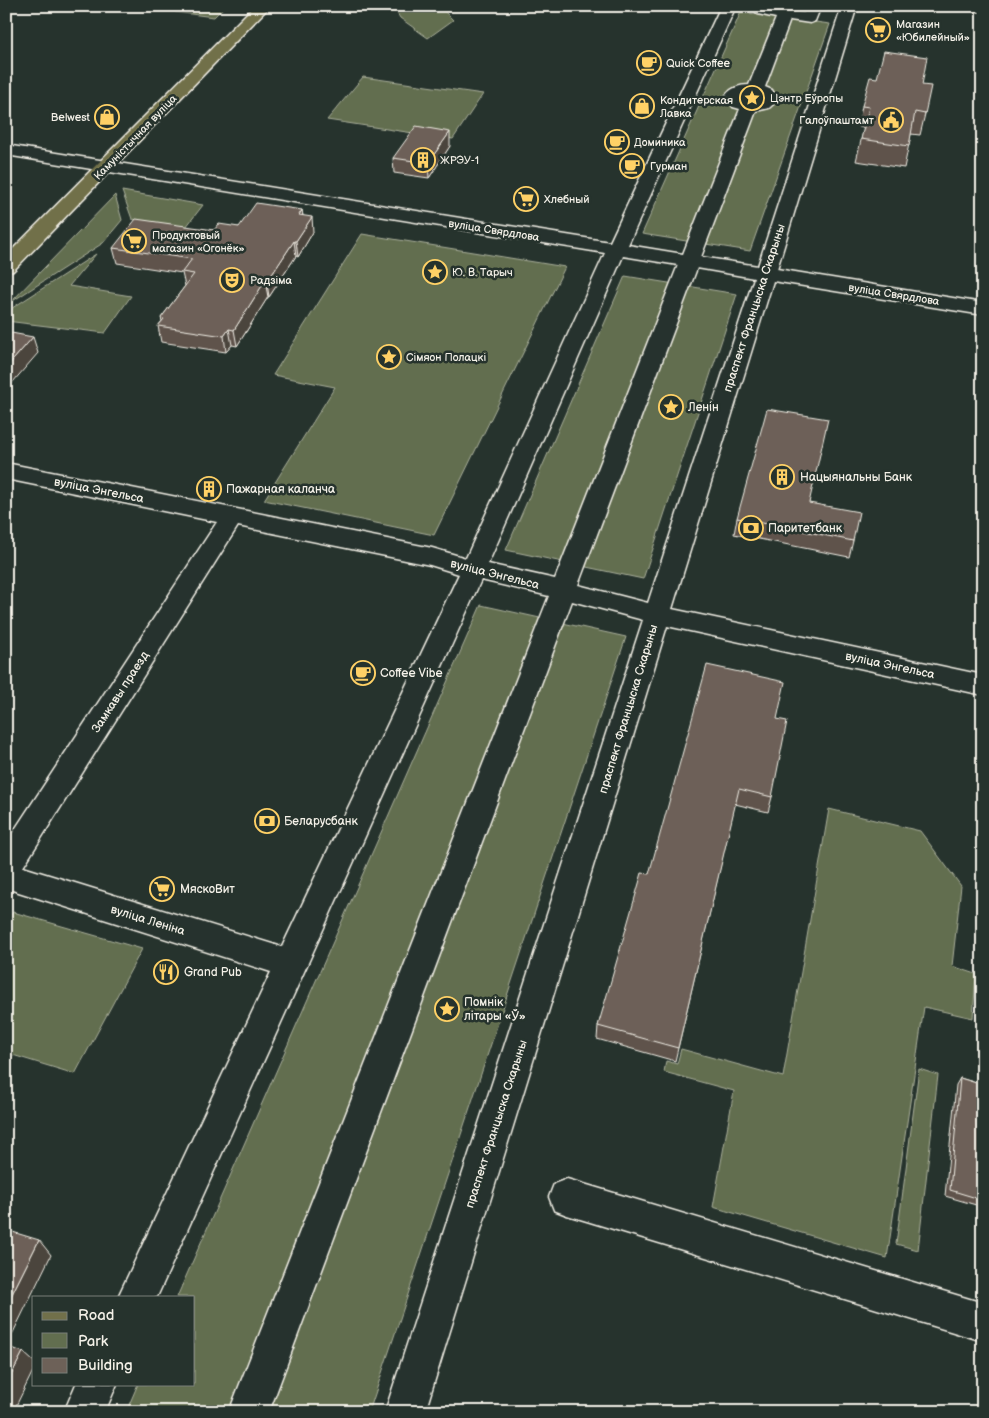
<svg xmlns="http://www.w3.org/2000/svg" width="989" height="1418" viewBox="0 0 989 1418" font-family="'Balsamiq Sans',sans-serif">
	<rect width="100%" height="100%" fill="#26332d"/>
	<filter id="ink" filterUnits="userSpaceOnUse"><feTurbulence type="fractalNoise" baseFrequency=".02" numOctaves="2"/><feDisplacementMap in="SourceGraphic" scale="10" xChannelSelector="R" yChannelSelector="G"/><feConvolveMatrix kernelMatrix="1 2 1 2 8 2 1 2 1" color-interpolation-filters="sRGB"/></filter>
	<g filter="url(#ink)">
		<g fill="#626e4f" stroke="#abb09c">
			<polygon points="181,6 225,6 214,17 175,12"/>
			<polygon points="393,6 439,6 453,20 428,38 400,18"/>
			<polygon points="741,12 830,24 750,251 642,234"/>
			<polygon points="363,77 483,94 453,139 327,120"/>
			<polygon points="122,191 203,205 186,227 132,219"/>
			<polygon points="115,195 122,220 103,243 11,302"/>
			<polygon points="362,234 565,267 434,535 264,500 335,387 273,375"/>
			<polygon points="96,254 69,286 131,296 105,333 6,321 6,312"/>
			<polygon points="625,276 737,294 643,579 506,550"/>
			<polygon points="481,605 626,637 369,1412 126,1412 138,1384 194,1384 194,1297 177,1297"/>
			<polygon points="829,809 920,831 961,886 952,966 976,974 973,1018 924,1007 887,1258 713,1207 734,1091 664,1072 666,1061 677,1064 681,1049 783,1077"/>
			<polygon points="13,912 142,949 75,1074 6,1053 6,923"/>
			<polygon points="919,1069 938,1075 918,1250 896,1244"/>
		</g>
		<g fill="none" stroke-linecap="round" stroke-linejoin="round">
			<defs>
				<g id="minor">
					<path d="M721,6H736L628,245L683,254L740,109L733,107L726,95C731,88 740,85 749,85L776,18L758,14L755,11L757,6H772V8L804,13L806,6H821L815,21L810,23L790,20L765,87L772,90L778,100L769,108L756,111L701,257L758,266L842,6H857L777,269L983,303V315L773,281L672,609L983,675V695L667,626L425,1412H385L643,620L572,601L269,1412H229L549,596L481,580L157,1297H118L271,972L6,888V843L217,522L6,479V463L432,548L466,558L605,253L6,155V145L610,242ZM748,95H757L761,99L755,101L745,100L743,97ZM623,256L678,265L555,579L488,564ZM697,268L754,278L648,603L578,585ZM238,526L430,565L459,574L282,947L23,867Z"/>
					<polygon points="967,6 983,6 983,12 969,9"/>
					<polygon points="567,1179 983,1303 983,1341 567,1215 554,1210 549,1197 554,1184"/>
					<polygon points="76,1384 117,1384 105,1412 64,1412"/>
				</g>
				<polygon id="major" points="254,6 270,6 13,271 6,273 6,256"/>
			</defs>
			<use href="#minor" stroke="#f4f1e8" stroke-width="3"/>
			<use href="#major" stroke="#f4f1e8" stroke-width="3"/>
			<use href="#minor" fill="#26332d" fill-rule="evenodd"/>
			<use href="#major" fill="#71704a" fill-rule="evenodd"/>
		</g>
		<g fill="#5e534c" stroke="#f4f1e8">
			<polygon points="877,78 922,85 925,114 920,135 911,134 904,168 856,161 864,128 858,127 862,106"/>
			<polygon points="450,146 429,178 394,173 393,158"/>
			<polygon points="302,210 303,216 313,232 298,257 296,256 269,297 268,297 237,346 232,345 226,352 161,342 158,326 162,321 161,318 185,286 182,273 117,263 113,248 214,230 239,227"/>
			<polygon points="809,503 853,541 849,557 734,534 737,518"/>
			<polygon points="777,719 772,797 768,812 735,804 675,1061 597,1039 598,1026 649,874"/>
			<polygon points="960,1078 983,1085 983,1207 945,1196 956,1085"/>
		</g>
		<g fill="#4c443e" stroke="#f4f1e8">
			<polygon points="450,132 450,146 429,178 428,163"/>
			<polygon points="302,210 304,225 299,215"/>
			<polygon points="312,217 313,232 298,257 296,241"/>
			<polygon points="294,241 296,256 269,297 267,282"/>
			<polygon points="265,281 268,297 237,346 234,330"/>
			<polygon points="229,329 232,345 226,352 224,336"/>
			<polygon points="33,337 38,353 6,390 6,368"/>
			<polygon points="39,1240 51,1255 6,1347 6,1306"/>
			<polygon points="23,1352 34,1362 34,1369 13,1412 6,1412 6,1385"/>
		</g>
		<g fill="#6d6158" stroke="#f4f1e8">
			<polygon points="884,51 927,57 922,85 931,86 925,114 915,112 909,146 861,139 869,107 862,106 870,77 877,78"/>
			<polygon points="416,126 450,132 428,163 393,158"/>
			<polygon points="256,203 302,210 299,215 312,217 296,241 294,241 267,282 265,281 234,330 229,329 224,336 158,326 164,319 161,318 194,274 182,272 192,259 113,248 136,219 214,230 219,224 239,227"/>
			<polygon points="6,332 33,337 6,368"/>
			<polygon points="767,409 828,419 809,503 859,512 853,541 737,518"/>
			<polygon points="707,665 785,682 777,719 787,721 772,797 739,789 678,1048 598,1026 642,873 649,874"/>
			<polygon points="960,1078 983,1085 983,1200 950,1190"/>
			<polygon points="6,1230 39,1240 6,1306"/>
			<polygon points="6,1346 23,1352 6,1385"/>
		</g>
	</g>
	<defs>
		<symbol id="supermarket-ring" viewBox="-11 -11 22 22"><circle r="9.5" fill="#26332d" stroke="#ffd166" stroke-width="1.5"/><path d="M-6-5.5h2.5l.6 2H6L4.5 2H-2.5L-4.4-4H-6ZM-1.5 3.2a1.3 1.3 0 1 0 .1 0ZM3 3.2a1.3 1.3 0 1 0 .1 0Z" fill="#ffd166"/></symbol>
		<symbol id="cafe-ring" viewBox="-11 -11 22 22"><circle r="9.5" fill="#26332d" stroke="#ffd166" stroke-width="1.5"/><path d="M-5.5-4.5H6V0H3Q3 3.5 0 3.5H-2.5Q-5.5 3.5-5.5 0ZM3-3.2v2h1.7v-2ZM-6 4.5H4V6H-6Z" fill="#ffd166"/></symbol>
		<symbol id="sight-ring" viewBox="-11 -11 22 22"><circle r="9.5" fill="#26332d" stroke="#ffd166" stroke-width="1.5"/><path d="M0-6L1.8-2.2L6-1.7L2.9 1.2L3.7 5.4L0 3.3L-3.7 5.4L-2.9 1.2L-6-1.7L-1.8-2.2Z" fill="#ffd166"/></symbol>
		<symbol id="shop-ring" viewBox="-11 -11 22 22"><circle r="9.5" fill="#26332d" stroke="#ffd166" stroke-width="1.5"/><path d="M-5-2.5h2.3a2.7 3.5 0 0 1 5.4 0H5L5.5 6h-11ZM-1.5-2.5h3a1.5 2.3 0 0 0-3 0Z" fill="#ffd166"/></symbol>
		<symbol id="civic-ring" viewBox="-11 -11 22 22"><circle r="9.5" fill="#26332d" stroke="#ffd166" stroke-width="1.5"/><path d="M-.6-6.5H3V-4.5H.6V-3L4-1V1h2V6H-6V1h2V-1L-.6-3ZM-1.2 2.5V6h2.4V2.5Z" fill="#ffd166"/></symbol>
		<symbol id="building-ring" viewBox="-11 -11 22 22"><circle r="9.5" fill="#26332d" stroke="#ffd166" stroke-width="1.5"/><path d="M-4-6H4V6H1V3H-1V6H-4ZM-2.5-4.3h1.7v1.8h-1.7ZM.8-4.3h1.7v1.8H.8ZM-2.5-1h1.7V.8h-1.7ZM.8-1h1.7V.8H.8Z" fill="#ffd166"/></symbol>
		<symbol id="theatre-ring" viewBox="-11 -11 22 22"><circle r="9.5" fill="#26332d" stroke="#ffd166" stroke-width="1.5"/><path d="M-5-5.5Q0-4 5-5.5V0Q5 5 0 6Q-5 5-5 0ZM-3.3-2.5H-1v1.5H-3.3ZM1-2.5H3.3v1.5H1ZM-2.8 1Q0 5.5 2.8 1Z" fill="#ffd166"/></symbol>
		<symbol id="bank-ring" viewBox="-11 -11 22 22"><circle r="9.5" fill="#26332d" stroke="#ffd166" stroke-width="1.5"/><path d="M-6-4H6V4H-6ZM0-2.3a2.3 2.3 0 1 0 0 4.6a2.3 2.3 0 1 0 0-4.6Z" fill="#ffd166"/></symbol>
		<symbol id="restaurant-ring" viewBox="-11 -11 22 22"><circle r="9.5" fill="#26332d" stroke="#ffd166" stroke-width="1.5"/><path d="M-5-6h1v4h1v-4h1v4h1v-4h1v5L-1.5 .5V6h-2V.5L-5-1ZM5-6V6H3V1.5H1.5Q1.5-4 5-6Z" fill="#ffd166"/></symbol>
	</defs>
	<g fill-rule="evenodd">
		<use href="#supermarket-ring" x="864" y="16" width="28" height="28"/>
		<use href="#cafe-ring" x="635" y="49" width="28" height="28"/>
		<use href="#sight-ring" x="738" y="84" width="28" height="28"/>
		<use href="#shop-ring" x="628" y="92" width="28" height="28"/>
		<use href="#shop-ring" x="93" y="103" width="28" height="28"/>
		<use href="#civic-ring" x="877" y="106" width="28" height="28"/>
		<use href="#cafe-ring" x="603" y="128" width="28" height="28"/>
		<use href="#building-ring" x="409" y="146" width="28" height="28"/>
		<use href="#cafe-ring" x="618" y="152" width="28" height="28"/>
		<use href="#supermarket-ring" x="512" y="185" width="28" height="28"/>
		<use href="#supermarket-ring" x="120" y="227" width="28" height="28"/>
		<use href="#sight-ring" x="421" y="258" width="28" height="28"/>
		<use href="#theatre-ring" x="218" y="266" width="28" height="28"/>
		<use href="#sight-ring" x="375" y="343" width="28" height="28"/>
		<use href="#sight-ring" x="657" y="393" width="28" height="28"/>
		<use href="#building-ring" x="768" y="463" width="28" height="28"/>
		<use href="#building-ring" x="195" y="475" width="28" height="28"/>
		<use href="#bank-ring" x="737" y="514" width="28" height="28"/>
		<use href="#cafe-ring" x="349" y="659" width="28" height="28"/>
		<use href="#bank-ring" x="253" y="807" width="28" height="28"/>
		<use href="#supermarket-ring" x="148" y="875" width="28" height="28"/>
		<use href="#restaurant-ring" x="152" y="958" width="28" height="28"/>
		<use href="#sight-ring" x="433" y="995" width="28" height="28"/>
	</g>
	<g text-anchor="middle" stroke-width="5" stroke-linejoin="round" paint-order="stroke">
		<g font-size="11" fill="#f4f1e8" stroke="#26332d" text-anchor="start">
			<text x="896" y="28">Магазин<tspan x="896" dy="13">«Юбилейный»</tspan></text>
			<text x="666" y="67">Quick Coffee</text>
			<text x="770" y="102">Цэнтр Еўропы</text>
			<text x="660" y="104">Кондитерская<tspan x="660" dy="13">Лавка</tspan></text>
			<text x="90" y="121" text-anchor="end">Belwest</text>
			<text x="874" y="124" text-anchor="end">Галоўпаштамт</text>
			<text x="634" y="146">Доминика</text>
			<text x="440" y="164">ЖРЭУ-1</text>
			<text x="650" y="170">Гурман</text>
			<text x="544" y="203">Хлебный</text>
			<text x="152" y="239">Продуктовый<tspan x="152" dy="13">магазин «Огонёк»</tspan></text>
			<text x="452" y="276">Ю. В. Тарыч</text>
			<text x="250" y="284">Радзіма</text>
			<text x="406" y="361">Сімяон Полацкі</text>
		</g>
		<g font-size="11" fill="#f4f1e8" stroke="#26332d">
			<text transform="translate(135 137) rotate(-46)" y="4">Камуністычная вуліца</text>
			<text transform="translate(494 230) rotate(9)" y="4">вуліца Свярдлова</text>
			<text transform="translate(894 294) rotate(9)" y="4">вуліца Свярдлова</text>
		</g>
		<g font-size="12" fill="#f4f1e8" stroke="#26332d">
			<text transform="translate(754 308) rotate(-72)" y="4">праспект Францыска Скарыны</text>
			<text transform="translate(99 490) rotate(11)" y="4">вуліца Энгельса</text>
			<text transform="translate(495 574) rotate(14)" y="4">вуліца Энгельса</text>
			<text transform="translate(890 665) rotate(12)" y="4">вуліца Энгельса</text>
			<text transform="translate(120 692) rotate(-57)" y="4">Замкавы праезд</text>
			<text transform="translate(628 709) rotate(-73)" y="4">праспект Францыска Скарыны</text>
			<text transform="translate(148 920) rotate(17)" y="4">вуліца Леніна</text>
			<text transform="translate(496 1124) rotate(-72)" y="4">праспект Францыска Скарыны</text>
		</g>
		<g font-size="12" fill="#f4f1e8" stroke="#26332d" text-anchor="start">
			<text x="688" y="411">Ленін</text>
			<text x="800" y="481">Нацыянальны Банк</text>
			<text x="226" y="493">Пажарная каланча</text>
			<text x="768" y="532">Паритетбанк</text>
			<text x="380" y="677">Coffee Vibe</text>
			<text x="284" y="825">Беларусбанк</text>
			<text x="180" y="893">МяскоВит</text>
			<text x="184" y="976">Grand Pub</text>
			<text x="464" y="1006">Помнік<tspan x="464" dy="14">літары «Ў»</tspan></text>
		</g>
	</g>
	<rect width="989" height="1418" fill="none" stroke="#26332d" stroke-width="25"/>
	<rect x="12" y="12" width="964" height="1393" fill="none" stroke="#f4f1e8" stroke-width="2" filter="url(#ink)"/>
	<rect x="32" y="1296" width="162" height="90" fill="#26332d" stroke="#787f78"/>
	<rect x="42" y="1312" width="25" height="8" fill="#71704a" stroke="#787f78"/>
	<text x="78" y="1320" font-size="15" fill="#f4f1e8">Road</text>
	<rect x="42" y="1333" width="25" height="15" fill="#626e4f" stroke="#787f78"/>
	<text x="78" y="1346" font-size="15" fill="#f4f1e8">Park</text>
	<rect x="42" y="1358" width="25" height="15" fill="#6d6158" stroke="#787f78"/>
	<text x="78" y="1370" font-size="15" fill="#f4f1e8">Building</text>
</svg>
